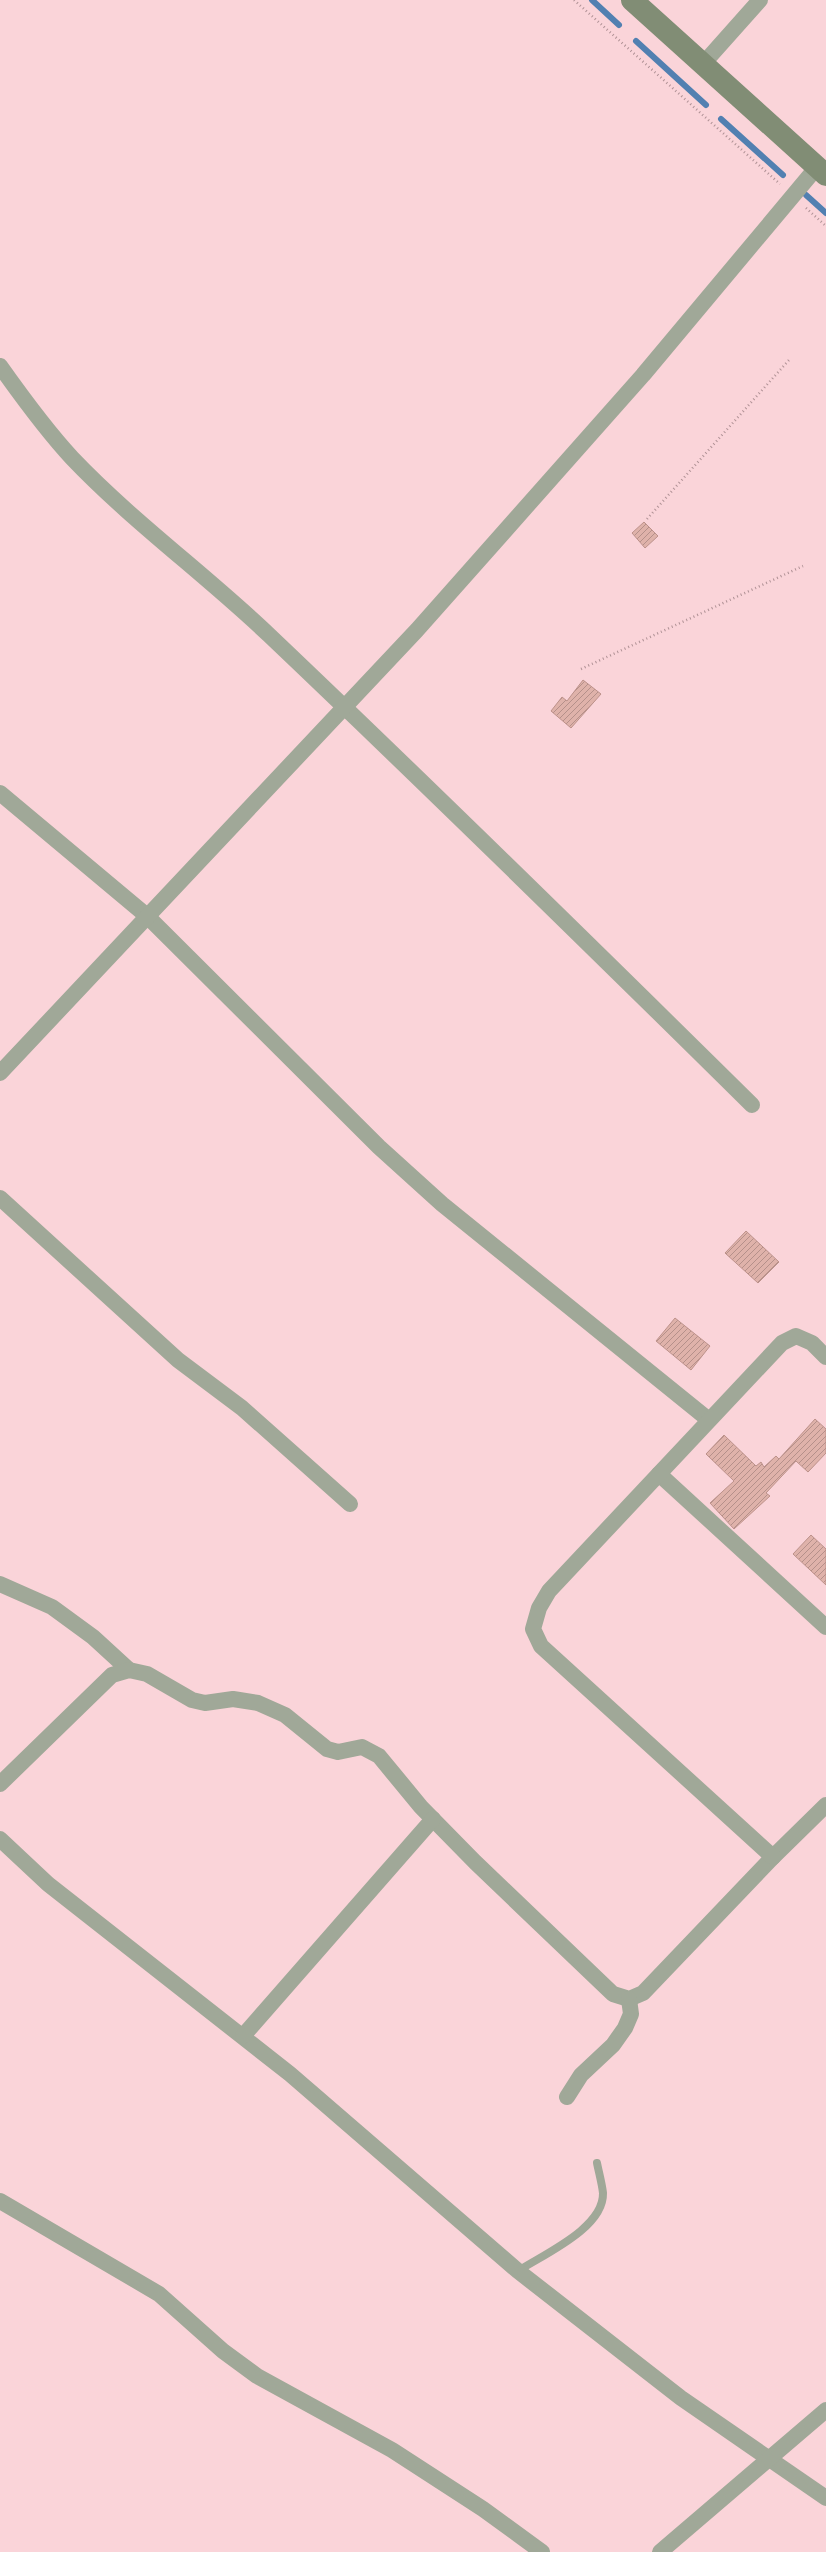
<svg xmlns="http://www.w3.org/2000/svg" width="826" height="2552" viewBox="0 0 826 2552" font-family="'Playfair Display',serif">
	<defs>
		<pattern id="building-hatch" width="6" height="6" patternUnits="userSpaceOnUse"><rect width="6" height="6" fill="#dfb2aa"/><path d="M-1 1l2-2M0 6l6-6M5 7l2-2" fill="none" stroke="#b5908a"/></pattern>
	</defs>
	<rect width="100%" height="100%" fill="#fad4d9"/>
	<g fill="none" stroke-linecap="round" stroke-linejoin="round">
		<g stroke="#5280b1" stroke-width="6">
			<polyline points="592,0 619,25"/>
			<polyline points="636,41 706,105"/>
			<polyline points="721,119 783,175"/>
			<polyline points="806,195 826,213"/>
		</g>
	</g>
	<g fill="url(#building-hatch)" stroke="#bd928b">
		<polygon points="644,522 658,536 645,548 632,533"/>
		<polygon points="583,680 601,694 571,728 551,711 562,697 567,701"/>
		<polygon points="746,1231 779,1262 758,1283 725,1253"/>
		<polygon points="675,1318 710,1346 691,1370 656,1341"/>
		<polygon points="815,1419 826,1429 826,1453 808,1472 796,1461 766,1493 770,1496 734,1529 710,1503 734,1481 706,1454 724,1435 756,1466 761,1462 764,1467 776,1456 779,1459"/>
		<polygon points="811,1535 826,1549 826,1585 793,1554"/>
	</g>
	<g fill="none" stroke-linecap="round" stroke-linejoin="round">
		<g stroke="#af9195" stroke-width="2.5" stroke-dasharray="1 3" stroke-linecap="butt">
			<polyline points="574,0 780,184"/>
			<polyline points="806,208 826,226"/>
			<polyline points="647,519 789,360"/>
			<polyline points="581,669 803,566"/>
		</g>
		<path stroke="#a0a898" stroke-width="8" d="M518,2271C544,2254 604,2228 603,2193C602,2184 599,2173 597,2163"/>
		<g stroke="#a0a898" stroke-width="16">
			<polyline points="703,64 760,0"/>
			<path d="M0,366C22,397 45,429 72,458C133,522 205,574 269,635C432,790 592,947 752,1105"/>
			<polyline points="0,793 147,916 379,1147 442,1204 709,1420"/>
			<polyline points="0,1073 417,630 643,375 817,167"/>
			<polyline points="0,1198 178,1360 242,1408 350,1504"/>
			<polyline points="659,1474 826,1627"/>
			<polyline points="0,1584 52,1607 93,1637 129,1670"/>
			<polyline points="0,1784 112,1675 129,1670 147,1674 192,1700 205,1703 233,1699 258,1703 285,1715 327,1749 338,1752 362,1747 379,1756 421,1807 475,1862 613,1994 629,1999 643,1993 773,1857 826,1805"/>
			<polyline points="0,1839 48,1884 290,2074 518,2271 681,2398 826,2498"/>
			<polyline points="773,1857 541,1646 533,1629 539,1608 549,1591 782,1343 796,1336 812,1343 826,1357"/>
			<polyline points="243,2036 433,1819"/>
			<polyline points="567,2097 581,2075 613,2045 625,2028 631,2014 629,1999"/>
			<polyline points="0,2201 159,2294 223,2351 257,2376 392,2450 483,2509 542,2552"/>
			<polyline points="660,2552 826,2410"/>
		</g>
		<polyline stroke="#818d75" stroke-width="22" points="632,0 826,175"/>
	</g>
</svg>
